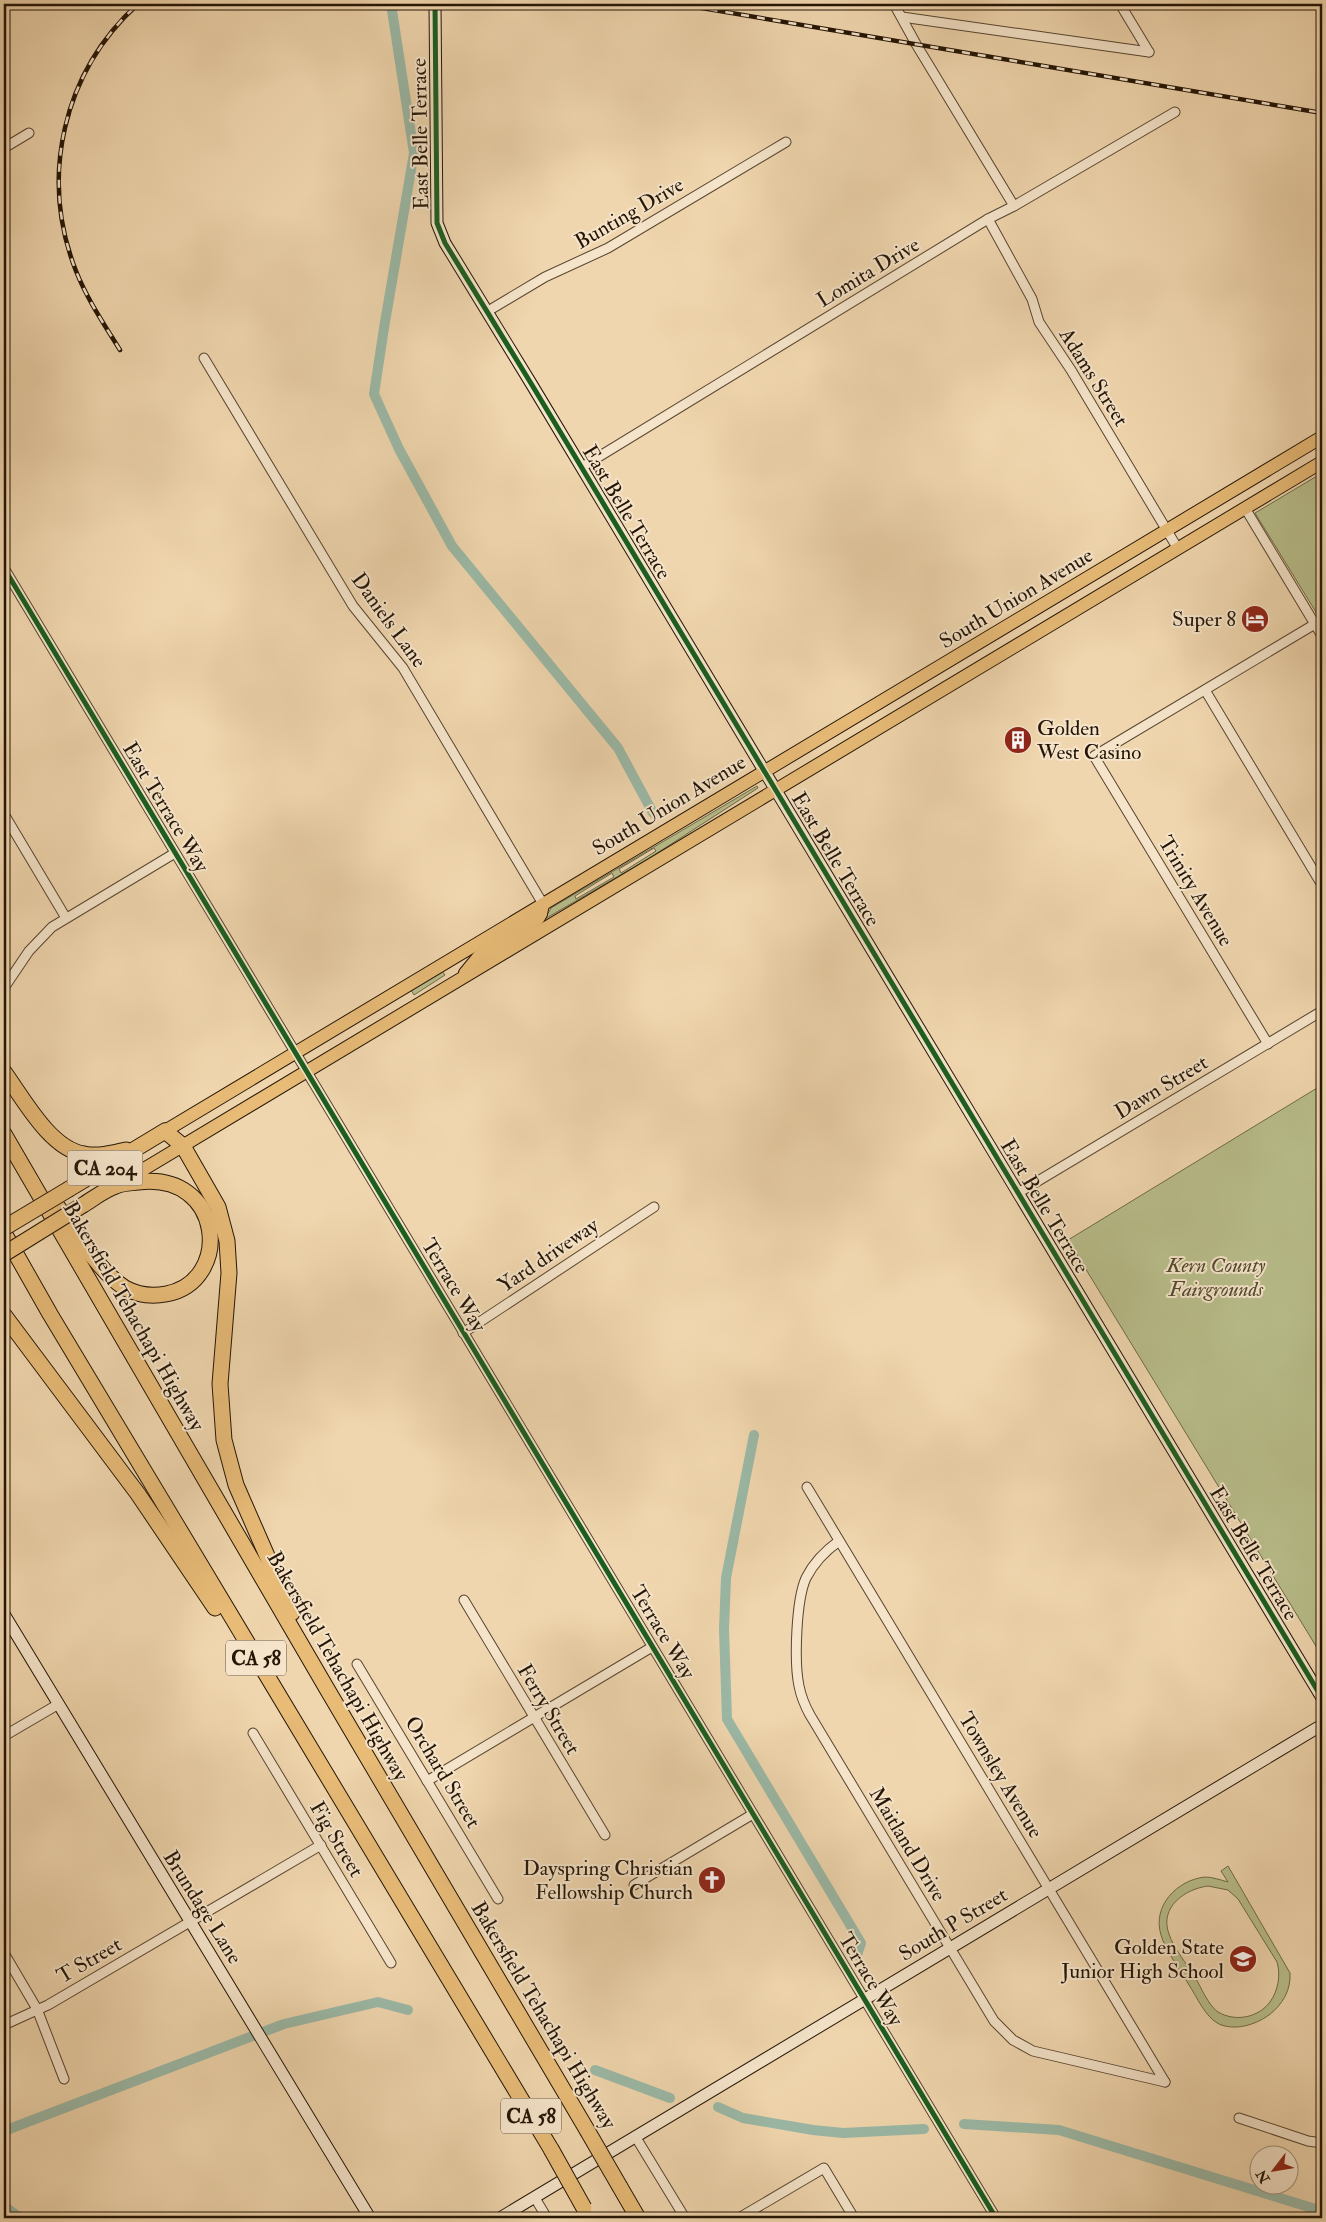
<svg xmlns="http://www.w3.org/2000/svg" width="1326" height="2222" viewBox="0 0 1326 2222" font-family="'IM FELL Double Pica',serif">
	<rect width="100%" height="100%" fill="#f0d6ae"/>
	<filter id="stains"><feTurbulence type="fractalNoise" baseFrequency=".004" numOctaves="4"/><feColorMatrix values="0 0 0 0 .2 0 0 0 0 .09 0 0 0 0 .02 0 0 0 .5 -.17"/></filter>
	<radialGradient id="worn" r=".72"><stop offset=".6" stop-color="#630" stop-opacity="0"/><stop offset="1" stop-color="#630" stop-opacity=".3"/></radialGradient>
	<g fill="#b8be8b" stroke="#6e6a48" fill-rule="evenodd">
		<polygon points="1322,473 1322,622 1255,513"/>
		<path d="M757,786L758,788L648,859L531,927L546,917L551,908ZM654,848L656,851L621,873L619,869ZM612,873L614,877L576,899L575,896Z"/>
		<polygon points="442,971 445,975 414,995 411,990"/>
		<polygon points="1322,1085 1322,1656 1068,1240"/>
		<path d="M1228,1866L1290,1973C1291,1990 1283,2004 1269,2015C1255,2025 1235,2031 1219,2024C1205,2017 1197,1997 1189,1985C1181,1971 1165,1950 1161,1935C1152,1906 1177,1880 1205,1877C1212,1877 1221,1880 1228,1882L1221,1871ZM1208,1886L1228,1890L1238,1899L1277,1962C1281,1975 1278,1991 1270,2002C1258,2018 1235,2022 1218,2012C1208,2005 1201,1987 1195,1977C1187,1964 1174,1949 1169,1934C1159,1907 1185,1889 1208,1886Z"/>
	</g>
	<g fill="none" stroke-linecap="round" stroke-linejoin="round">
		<g stroke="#9bb9a7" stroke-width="10">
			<polyline points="391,4 414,153 384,328 374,394 399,449 452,546 618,748 653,813"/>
			<polyline points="754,1435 726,1578 724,1629 727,1719 861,1943 857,1955"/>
			<polyline points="595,2070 670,2098"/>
			<polyline points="718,2107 743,2118 813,2130 843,2133 924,2129"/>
			<polyline points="964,2124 1059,2130 1322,2211"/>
			<polyline points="4,2131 284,2024 378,2002 408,2010"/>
			<polyline points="4,2206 20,2218"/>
		</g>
		<defs>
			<g id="street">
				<polyline points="894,4 916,44 1014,206"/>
				<polyline points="1120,4 1149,52"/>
				<polyline points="902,17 1149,52"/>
				<polyline points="4,148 29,133"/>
				<polyline points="988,219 1032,299 1039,322 1071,370 1178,549"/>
				<polyline points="488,311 545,277 608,248 786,142"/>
				<polyline points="204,358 353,606 403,668 543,904"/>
				<polyline points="582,467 988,219 1014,206 1175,112"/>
				<polyline points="1245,508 1322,636"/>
				<polyline points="4,568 996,2218"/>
				<polyline points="1205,690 1322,885"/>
				<polyline points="4,814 66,918"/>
				<polyline points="4,988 29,951 52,927 175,853"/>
				<polyline points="1268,1044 1094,756 1315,624"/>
				<polyline points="1018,1193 1322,1011"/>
				<polyline points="463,1333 654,1207"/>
				<polyline points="807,1487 1165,2082"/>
				<path d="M839,1541C825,1551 814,1562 806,1578C796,1600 794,1662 799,1686C801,1696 805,1706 810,1715L994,2021L1013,2040L1033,2051L1165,2082"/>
				<polyline points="464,1600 605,1835"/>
				<polyline points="357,1664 498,1899"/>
				<polyline points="253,1733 391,1963"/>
				<polyline points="4,1736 57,1705"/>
				<polyline points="427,1781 652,1647"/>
				<polyline points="634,1885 753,1814"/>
				<polyline points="4,1953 37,2009 64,2079"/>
				<polyline points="4,2025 48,2005 321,1845"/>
				<polyline points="1239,2118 1308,2141 1322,2143"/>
				<polyline points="635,2136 685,2218"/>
				<polyline points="535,2198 547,2218"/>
				<polyline points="739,2218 824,2168 854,2218"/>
			</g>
			<g id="secondary">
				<polyline points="435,4 437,223 445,243 532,385 1322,1698"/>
				<polyline points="4,1614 370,2218"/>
				<polyline points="500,2218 1322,1725"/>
			</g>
			<g id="primary">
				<polyline points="465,973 479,956 538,919 541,914 543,904"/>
				<polyline points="165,1131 1322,437"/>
				<polyline points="119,1184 1322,462"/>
			</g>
			<g id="highway">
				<path d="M4,1072C23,1098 50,1149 84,1154C99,1157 112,1153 126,1150"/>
				<polyline points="4,1134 327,1689 587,2130"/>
				<polyline points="69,1189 165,1131 183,1146 218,1207 227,1241 229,1273 220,1384 224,1440 236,1485 292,1613"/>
				<path d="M57,1206C75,1231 98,1271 125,1288C138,1295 151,1297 166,1294C233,1282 224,1171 138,1182C131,1183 122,1183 116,1186C104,1190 93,1199 83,1205"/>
				<polyline points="4,1233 50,1314 551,2149"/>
				<polyline points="4,1315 138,1494 215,1608"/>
				<polyline points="620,2187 638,2218"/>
			</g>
		</defs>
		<use href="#street" stroke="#574530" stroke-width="11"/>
		<use href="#secondary" stroke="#241506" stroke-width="13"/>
		<use href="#primary" stroke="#241506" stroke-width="14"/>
		<use href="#highway" stroke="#241506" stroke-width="17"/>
		<use href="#street" stroke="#f5e4ca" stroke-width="9"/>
		<use href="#secondary" stroke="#f5e4ca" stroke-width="11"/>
		<use href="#primary" stroke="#e8bb77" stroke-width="12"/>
		<use href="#highway" stroke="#e8bb77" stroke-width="15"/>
		<defs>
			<g id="rail">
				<polyline points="678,4 1322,113"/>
				<path d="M120,350C104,324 87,299 76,271C39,177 63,72 138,4"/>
			</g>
		</defs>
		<use href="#rail" stroke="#241506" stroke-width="4.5"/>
		<use href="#rail" stroke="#f5e4ca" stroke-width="2.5" stroke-dasharray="8" stroke-linecap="butt"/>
		<defs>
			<g id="highway-bridge">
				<polyline points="4,1228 69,1189"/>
				<polyline points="4,1254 83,1205"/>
				<polyline points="587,2130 620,2187"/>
				<polyline points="551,2149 584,2208"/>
			</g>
		</defs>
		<use href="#highway-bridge" stroke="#241506" stroke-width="17" stroke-linecap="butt"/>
		<use href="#highway-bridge" stroke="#e8bb77" stroke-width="15"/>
		<defs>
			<g id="cycleway">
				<polyline points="435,4 437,223 445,243 532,385 1322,1698"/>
				<polyline points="4,568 996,2218"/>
			</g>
		</defs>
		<use href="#cycleway" stroke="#f5e4ca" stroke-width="8"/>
		<use href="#cycleway" stroke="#1b5e20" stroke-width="5"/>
	</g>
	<defs>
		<symbol id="hotel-disc" viewBox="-11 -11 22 22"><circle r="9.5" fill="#8f2418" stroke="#f5e4ca"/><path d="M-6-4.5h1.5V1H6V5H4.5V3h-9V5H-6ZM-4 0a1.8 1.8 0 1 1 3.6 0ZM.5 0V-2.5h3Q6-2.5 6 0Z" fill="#fff"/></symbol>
		<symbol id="building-disc" viewBox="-11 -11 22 22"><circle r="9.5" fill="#8f2418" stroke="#f5e4ca"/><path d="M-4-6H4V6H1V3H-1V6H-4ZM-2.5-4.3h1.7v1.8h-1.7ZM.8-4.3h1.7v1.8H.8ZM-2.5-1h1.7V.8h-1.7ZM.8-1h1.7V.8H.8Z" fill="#fff"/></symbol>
		<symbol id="church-disc" viewBox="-11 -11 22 22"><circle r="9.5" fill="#8f2418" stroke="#f5e4ca"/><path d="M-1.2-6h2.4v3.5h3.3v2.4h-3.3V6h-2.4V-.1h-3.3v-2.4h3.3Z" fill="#fff"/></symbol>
		<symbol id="school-disc" viewBox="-11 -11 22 22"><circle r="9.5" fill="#8f2418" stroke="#f5e4ca"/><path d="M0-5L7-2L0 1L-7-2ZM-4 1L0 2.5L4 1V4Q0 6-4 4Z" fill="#fff"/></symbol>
	</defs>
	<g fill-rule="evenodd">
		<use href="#hotel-disc" x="1239" y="603" width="32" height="32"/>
		<use href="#building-disc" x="1002" y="724" width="32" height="32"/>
		<use href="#church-disc" x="696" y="1864" width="32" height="32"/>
		<use href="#school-disc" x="1227" y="1943" width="32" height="32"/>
	</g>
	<g text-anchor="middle" stroke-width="4" stroke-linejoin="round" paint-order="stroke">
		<g fill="#f5e4ca" stroke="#635341" stroke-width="1">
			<rect x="67.5" y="1150.5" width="75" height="35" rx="4"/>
			<rect x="226" y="1640.5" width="60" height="35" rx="4"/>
			<rect x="501" y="2098.5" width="60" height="35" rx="4"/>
		</g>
		<g font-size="20" font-weight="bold" fill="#241506">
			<text x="105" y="1175">CA 204</text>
			<text x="256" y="1665">CA 58</text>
			<text x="531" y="2123">CA 58</text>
		</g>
		<g font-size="21" fill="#241506" stroke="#f5e4ca">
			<text transform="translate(420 134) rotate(-91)" y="7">East Belle Terrace</text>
			<text transform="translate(629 213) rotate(-30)" y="7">Bunting Drive</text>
			<text transform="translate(868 272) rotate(-31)" y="7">Lomita Drive</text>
			<text transform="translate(1094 377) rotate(58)" y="7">Adams Street</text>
			<text transform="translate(627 512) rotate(59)" y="7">East Belle Terrace</text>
			<text transform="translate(1016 598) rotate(-31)" y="7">South Union Avenue</text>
			<text transform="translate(389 620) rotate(54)" y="7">Daniels Lane</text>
			<text transform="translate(669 805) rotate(-31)" y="7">South Union Avenue</text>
			<text transform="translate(166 807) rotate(59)" y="7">East Terrace Way</text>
			<text transform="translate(836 859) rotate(59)" y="7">East Belle Terrace</text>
			<text transform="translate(1196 891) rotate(59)" y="7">Trinity Avenue</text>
			<text transform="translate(1161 1087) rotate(-31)" y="7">Dawn Street</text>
			<text transform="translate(1045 1206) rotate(59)" y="7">East Belle Terrace</text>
			<text transform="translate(548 1255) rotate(-34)" y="7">Yard driveway</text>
			<text transform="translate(454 1285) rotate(59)" y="7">Terrace Way</text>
			<text transform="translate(134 1316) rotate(60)" y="7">Bakersfield Tehachapi Highway</text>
			<text transform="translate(1254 1553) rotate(59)" y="7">East Belle Terrace</text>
			<text transform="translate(663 1632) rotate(59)" y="7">Terrace Way</text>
			<text transform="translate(338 1666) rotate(60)" y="7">Bakersfield Tehachapi Highway</text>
			<text transform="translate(549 1709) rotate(59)" y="7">Ferry Street</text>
			<text transform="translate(443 1772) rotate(59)" y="7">Orchard Street</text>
			<text transform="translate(1001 1775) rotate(59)" y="7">Townsley Avenue</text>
			<text transform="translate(337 1839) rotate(59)" y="7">Fig Street</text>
			<text transform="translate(908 1844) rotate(59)" y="7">Maitland Drive</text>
			<text transform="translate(203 1907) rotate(58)" y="7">Brundage Lane</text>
			<text transform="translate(953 1924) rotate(-31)" y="7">South P Street</text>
			<text transform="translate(89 1960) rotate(-30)" y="7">T Street</text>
			<text transform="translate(871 1979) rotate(59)" y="7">Terrace Way</text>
			<text transform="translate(544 2015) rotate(59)" y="7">Bakersfield Tehachapi Highway</text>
		</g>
		<g font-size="21" fill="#241506" stroke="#f5e4ca" text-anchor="end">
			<text x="1236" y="626">Super 8</text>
			<text x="1037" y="735" text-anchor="start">Golden<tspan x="1037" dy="24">West Casino</tspan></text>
			<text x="693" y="1875">Dayspring Christian<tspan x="693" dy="24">Fellowship Church</tspan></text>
			<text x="1224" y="1954">Golden State<tspan x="1224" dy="24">Junior High School</tspan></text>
		</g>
		<g font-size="21" font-style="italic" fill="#50482e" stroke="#f5e4ca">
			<text x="1216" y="1272">Kern County<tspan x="1216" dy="24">Fairgrounds</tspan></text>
		</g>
	</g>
	<rect width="1326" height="2222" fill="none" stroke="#f0d6ae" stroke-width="20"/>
	<rect x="5" y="5" width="1316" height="2212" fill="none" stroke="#241506" stroke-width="2.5"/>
	<rect x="10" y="10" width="1306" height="2202" fill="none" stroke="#241506"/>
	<g transform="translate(1274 2170) rotate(239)"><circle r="24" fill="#f5e4ca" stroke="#a1917c"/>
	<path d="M0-4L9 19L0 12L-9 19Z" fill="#8f2418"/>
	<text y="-8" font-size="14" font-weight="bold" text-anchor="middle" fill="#241506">N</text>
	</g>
	<rect width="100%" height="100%" filter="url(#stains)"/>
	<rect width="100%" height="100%" fill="url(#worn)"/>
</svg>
